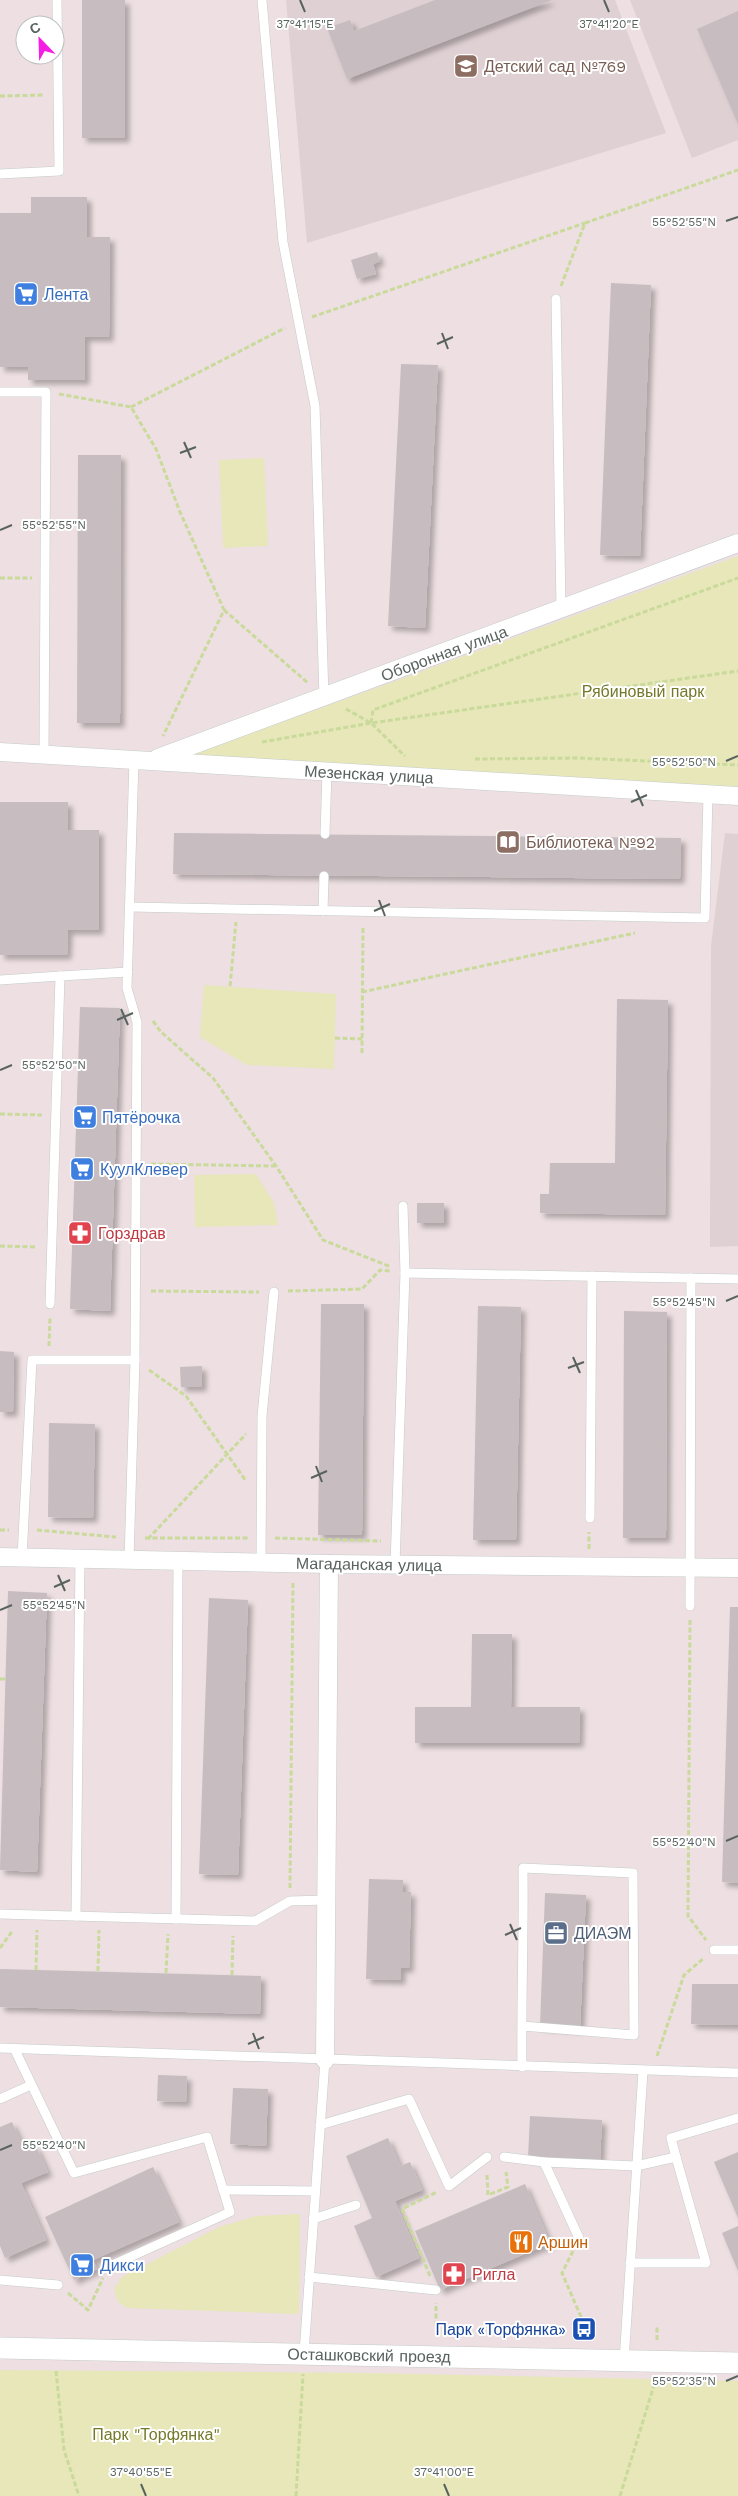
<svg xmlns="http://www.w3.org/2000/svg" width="738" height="2496" viewBox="0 0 738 2496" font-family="'Work Sans',sans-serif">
	<defs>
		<filter id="shadow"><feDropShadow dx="4.5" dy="4.5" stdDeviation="2.5" flood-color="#0004"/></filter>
	</defs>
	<rect width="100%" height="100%" fill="#eddfe2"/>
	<g fill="#dfd0d4">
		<polygon points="286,0 615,0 666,133 307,243"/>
		<polygon points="630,0 738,0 738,140 692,158"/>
		<polygon points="725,833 738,834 738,1246 710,1247 711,946"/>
	</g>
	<g fill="#e7e7b9">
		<polygon points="264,458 268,546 223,548 219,460"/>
		<polygon points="738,556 738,790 184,758"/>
		<polygon points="204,985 336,994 334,1069 247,1065 200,1037"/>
		<polygon points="256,1174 274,1203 278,1225 195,1227 194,1175"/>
		<polygon points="300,2214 299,2314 127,2308 118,2302 114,2289 122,2277 219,2227 256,2216"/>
		<polygon points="0,2370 368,2373 738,2381 738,2496 0,2496"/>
	</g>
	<g fill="#c7bdc0" filter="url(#shadow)">
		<rect x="82" y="0" width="43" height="138"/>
		<polygon points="435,0 552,0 347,79 327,28 350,20 354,31"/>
		<polygon points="738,11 738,124 697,29"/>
		<polygon points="31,197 87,197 87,237 110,237 109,337 85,337 85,380 28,380 28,367 0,367 0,213 31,213"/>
		<polygon points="377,252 380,261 373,264 376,274 357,279 351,260"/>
		<polygon points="611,283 651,285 640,556 600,555"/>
		<polygon points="401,364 438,365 425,628 388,626"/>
		<polygon points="78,455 121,455 120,723 77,723"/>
		<polygon points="0,802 68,802 68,830 99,830 99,930 68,930 67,955 0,955"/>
		<polygon points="174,833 681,838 680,879 173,874"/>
		<polygon points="617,999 668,1000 665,1215 540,1213 540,1194 549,1194 550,1163 615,1163"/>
		<polygon points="80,1007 120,1008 110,1311 70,1309"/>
		<rect x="417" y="1203" width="27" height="20"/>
		<polygon points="321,1304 364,1304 362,1535 318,1535"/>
		<polygon points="478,1306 521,1307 516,1540 473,1540"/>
		<polygon points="624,1311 667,1312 666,1538 623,1538"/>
		<polygon points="0,1351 14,1352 13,1412 0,1412"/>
		<polygon points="202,1366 202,1387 181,1387 180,1367"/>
		<polygon points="49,1423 95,1424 93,1518 48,1517"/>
		<polygon points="8,1591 47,1593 37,1872 0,1870"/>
		<polygon points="209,1598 248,1600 238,1875 199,1874"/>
		<polygon points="730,1607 738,1607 738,1883 722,1882"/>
		<polygon points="472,1634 512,1634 511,1707 580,1707 579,1743 415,1743 415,1707 471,1707"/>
		<polygon points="369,1879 403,1880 403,1892 411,1892 409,1968 401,1968 401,1980 366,1979"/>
		<polygon points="545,1893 586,1895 580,2028 540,2026"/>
		<polygon points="0,1969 261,1976 260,2014 0,2007"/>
		<polygon points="692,1984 738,1984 738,2025 691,2024"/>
		<polygon points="158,2075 187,2076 186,2102 157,2101"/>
		<polygon points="233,2088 268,2089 266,2146 230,2144"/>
		<polygon points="530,2116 602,2120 600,2161 528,2157"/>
		<polygon points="12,2122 25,2151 36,2146 48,2172 21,2183 46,2240 5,2258 0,2246 0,2127"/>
		<polygon points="388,2138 400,2166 410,2162 422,2190 395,2201 419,2258 376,2277 354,2226 372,2218 346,2156"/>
		<polygon points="738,2152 738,2218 714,2162"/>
		<polygon points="153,2167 179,2222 93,2260 97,2269 74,2280 45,2217"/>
		<polygon points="525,2184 550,2243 440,2290 415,2231"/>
		<polygon points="738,2226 738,2271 722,2233"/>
	</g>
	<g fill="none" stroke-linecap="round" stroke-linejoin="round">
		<defs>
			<g id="service">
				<polyline points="262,0 283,242 315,406 324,697"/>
				<polyline points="0,174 59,171 57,0"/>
				<polyline points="556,299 561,609"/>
				<polyline points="0,392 46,392 44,755"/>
				<polyline points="134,760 127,988 137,1022 135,1360"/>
				<polyline points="325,834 327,771"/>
				<polyline points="130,907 705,918 708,794"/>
				<polyline points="323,911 324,876"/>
				<polyline points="0,980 60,976"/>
				<polyline points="405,1273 738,1279"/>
				<polyline points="50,1304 60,976 128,972"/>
				<polyline points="590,1518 592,1276"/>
				<polyline points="22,1558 32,1360 135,1360 129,1560"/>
				<polyline points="261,1563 262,1416 274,1292"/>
				<polyline points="395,1565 405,1273 403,1206"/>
				<polyline points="690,1606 691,1278"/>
				<polyline points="0,1914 255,1921 290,1901 326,1900"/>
				<polyline points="76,1916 80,1559"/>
				<polyline points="176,1919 178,1561"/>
				<polyline points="714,1950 738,1950"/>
				<path d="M522,2026L634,2035L633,1873L523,1868C524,1934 521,2001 522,2067"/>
				<polyline points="0,2048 738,2073"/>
				<polyline points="14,2048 74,2173 207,2137 230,2212 110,2266"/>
				<polyline points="0,2099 31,2085"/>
				<polyline points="320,2125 409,2099 449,2186 487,2157"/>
				<polyline points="504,2157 544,2162 579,2238"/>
				<polyline points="676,2157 671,2138 738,2118"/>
				<polyline points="544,2162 636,2166 676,2157 706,2263 630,2263"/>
				<polyline points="223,2190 315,2191"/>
				<polyline points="313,2219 356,2205"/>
				<polyline points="309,2277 436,2290"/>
				<polyline points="0,2280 58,2285"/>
				<polyline points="304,2353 325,2060"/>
				<polyline points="624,2361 643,2071"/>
			</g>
			<g id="minor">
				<polyline points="0,752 738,796"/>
				<polyline points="158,758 738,543"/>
				<polyline points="0,1557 329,1564 738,1568"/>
				<polyline points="325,2060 329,1564"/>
			</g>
			<polyline id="tertiary" points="0,2348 738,2363"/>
		</defs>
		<use href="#service" stroke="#c4ccc9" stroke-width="10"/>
		<use href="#minor" stroke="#c4ccc9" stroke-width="19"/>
		<use href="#tertiary" stroke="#c4ccc9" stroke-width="22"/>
		<g stroke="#c9da9b" stroke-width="3" stroke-dasharray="5 2.5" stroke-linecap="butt">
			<polyline points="0,96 45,95"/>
			<polyline points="561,286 585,223 738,170"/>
			<polyline points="312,317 585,223"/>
			<polyline points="59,394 131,407 156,449 180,512 224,610 163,736"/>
			<polyline points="131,407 285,328"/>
			<polyline points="0,578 32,578"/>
			<polyline points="224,610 308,683"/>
			<polyline points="346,709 371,723 405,756"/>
			<polyline points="371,723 373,710 738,578"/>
			<polyline points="262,742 371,723 738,671"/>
			<polyline points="475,759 578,758 738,765"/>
			<polyline points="230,986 236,922"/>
			<polyline points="362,992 635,933"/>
			<polyline points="153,1021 161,1032 213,1078 276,1166 323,1240 391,1267"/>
			<polyline points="335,1038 362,1039"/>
			<polyline points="362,1053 363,926"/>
			<polyline points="0,1114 42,1115"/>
			<polyline points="151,1164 275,1166"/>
			<polyline points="0,1246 37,1247"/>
			<polyline points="151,1291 259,1292"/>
			<polyline points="288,1291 362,1289 380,1270 391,1271"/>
			<polyline points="49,1346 50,1317"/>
			<polyline points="149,1370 186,1396 246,1481"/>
			<polyline points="0,1530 9,1530"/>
			<polyline points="37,1530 116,1537"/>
			<polyline points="145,1538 248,1538"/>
			<polyline points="275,1538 381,1541"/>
			<polyline points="148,1539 246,1434"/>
			<polyline points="589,1549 589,1532"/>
			<polyline points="690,1620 688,1916 706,1940"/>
			<polyline points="0,1679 5,1679"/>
			<polyline points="290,1888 293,1582"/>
			<polyline points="0,1948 13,1930"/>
			<polyline points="36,1970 37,1930"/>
			<polyline points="98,1971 99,1930"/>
			<polyline points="166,1973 168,1934"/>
			<polyline points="232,1975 233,1936"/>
			<polyline points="657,2056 684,1975 704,1958"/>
			<polyline points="487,2175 488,2195 508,2187 506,2172"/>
			<polyline points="573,2251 562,2273 585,2326"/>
			<polyline points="430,2276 402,2209 437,2192"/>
			<polyline points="68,2293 88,2310 103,2278"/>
			<polyline points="436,2326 436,2303"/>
			<polyline points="657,2340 657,2326"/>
			<polyline points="56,2371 64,2450 79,2496"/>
			<polyline points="296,2496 303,2374"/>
			<polyline points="620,2496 655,2382"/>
		</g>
		<use href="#service" stroke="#fff" stroke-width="9"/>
		<use href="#minor" stroke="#fff" stroke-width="18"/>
		<use href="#tertiary" stroke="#fff" stroke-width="21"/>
	</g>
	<path fill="none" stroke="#58625e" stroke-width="2" d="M300,0L305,12M604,0L609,12M726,221L738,217M442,333L448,349M437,344L453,337M184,442L191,458M180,453L196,447M0,530L12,525M726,761L738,756M636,790L643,806M631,802L647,795M379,900L385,916M374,911L390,904M121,1009L128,1025M117,1020L133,1013M0,1070L12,1065M726,1301L738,1296M573,1357L580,1373M568,1368L584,1362M316,1466L322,1482M311,1478L327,1471M58,1575L65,1591M54,1587L70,1580M0,1610L12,1605M726,1841L738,1836M510,1924L517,1940M505,1935L521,1928M253,2033L259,2049M248,2044L264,2037M0,2150L12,2145M726,2381L738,2376M141,2484L146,2496M444,2484L449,2496"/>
	<defs>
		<symbol id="school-square" viewBox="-11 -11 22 22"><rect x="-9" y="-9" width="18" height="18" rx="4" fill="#8d6e63" stroke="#fff"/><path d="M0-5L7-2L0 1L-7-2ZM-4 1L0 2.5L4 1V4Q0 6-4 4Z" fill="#fff"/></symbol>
		<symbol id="supermarket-square" viewBox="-11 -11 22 22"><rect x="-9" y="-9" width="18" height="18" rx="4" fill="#3f7fe0" stroke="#fff"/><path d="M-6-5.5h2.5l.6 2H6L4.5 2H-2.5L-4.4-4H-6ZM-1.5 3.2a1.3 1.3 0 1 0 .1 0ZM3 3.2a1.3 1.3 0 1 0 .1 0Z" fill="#fff"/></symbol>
		<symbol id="library-square" viewBox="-11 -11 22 22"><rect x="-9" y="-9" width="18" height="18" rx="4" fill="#8d6e63" stroke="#fff"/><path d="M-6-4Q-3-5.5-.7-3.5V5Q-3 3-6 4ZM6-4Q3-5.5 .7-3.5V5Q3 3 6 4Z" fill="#fff"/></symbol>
		<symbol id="pharmacy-square" viewBox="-11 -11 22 22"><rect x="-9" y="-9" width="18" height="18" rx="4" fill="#e0444e" stroke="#fff"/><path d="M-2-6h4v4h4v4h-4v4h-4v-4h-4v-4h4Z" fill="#fff"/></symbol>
		<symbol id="office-square" viewBox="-11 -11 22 22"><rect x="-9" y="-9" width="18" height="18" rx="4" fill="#5c6f8a" stroke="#fff"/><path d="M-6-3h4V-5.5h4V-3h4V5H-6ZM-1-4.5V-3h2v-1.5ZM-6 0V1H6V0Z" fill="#fff"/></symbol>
		<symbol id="restaurant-square" viewBox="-11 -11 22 22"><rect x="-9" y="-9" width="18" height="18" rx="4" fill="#e8710a" stroke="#fff"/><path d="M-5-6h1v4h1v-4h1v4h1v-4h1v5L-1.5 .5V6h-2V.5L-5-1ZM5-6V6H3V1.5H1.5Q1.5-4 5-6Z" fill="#fff"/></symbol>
		<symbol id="bus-square" viewBox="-11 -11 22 22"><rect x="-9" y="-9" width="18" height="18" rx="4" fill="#1a4fb4" stroke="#fff"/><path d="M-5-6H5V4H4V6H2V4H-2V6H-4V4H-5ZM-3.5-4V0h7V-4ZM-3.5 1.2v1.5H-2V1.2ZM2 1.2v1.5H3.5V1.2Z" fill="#fff"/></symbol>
	</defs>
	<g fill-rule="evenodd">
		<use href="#school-square" x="452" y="52" width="28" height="28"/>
		<use href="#supermarket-square" x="12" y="280" width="28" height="28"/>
		<use href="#library-square" x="494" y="828" width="28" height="28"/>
		<use href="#supermarket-square" x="71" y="1103" width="28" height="28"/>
		<use href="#supermarket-square" x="68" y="1155" width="28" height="28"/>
		<use href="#pharmacy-square" x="66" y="1219" width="28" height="28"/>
		<use href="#office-square" x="542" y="1919" width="28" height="28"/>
		<use href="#restaurant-square" x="507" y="2228" width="28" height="28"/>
		<use href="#supermarket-square" x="68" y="2251" width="28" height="28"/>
		<use href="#pharmacy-square" x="440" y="2260" width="28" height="28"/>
		<use href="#bus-square" x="570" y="2315" width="28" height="28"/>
	</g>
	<g text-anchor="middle" stroke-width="4" stroke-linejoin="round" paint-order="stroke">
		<g font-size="16" fill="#785e54" stroke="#fff" text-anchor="start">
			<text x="484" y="72">Детский сад №769</text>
			<text x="526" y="848">Библиотека №92</text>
		</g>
		<g font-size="16" fill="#366cbe" stroke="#fff" text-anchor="start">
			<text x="44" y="300">Лента</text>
			<text x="102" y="1123">Пятёрочка</text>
			<text x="100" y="1175">КуулКлевер</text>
			<text x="100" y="2271">Дикси</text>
		</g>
		<g font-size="16" fill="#58625e" stroke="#fff">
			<text transform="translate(444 653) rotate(-20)" y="6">Оборонная улица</text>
			<text transform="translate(369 774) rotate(3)" y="6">Мезенская улица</text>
			<text transform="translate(369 1564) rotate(1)" y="6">Магаданская улица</text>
			<text transform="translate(369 2355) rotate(1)" y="6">Осташковский проезд</text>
		</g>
		<g font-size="16" fill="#74792a" stroke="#fff">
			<text x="643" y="697">Рябиновый парк</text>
			<text x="156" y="2440">Парк "Торфянка"</text>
		</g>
		<g font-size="16" fill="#be3a42" stroke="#fff" text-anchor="start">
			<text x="98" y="1239">Горздрав</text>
			<text x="472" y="2280">Ригла</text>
		</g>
		<g font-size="16" fill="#4e5e75" stroke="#fff" text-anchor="start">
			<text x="574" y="1939">ДИАЭМ</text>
		</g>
		<g font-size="16" fill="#c56008" stroke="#fff" text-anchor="start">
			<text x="538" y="2248">Аршин</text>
		</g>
		<g font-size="16" fill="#164399" stroke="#fff" text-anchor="end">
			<text x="566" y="2335">Парк «Торфянка»</text>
		</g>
	</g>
	<g font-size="12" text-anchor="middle" fill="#58625e" stroke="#fff" stroke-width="4" stroke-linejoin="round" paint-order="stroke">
		<text x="305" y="28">37°41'15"E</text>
		<text x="609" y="28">37°41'20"E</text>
		<text x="684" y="226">55°52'55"N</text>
		<text x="54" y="529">55°52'55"N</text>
		<text x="684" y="766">55°52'50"N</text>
		<text x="54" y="1069">55°52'50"N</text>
		<text x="684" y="1306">55°52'45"N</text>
		<text x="54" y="1609">55°52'45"N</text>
		<text x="684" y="1846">55°52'40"N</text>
		<text x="54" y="2149">55°52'40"N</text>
		<text x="684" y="2385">55°52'35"N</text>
		<text x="141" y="2476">37°40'55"E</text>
		<text x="444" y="2476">37°41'00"E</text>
	</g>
	<g transform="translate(40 40) rotate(337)"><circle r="24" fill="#ffffff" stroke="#bcc0bf"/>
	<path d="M0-4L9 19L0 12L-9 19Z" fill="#f61ce4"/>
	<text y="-8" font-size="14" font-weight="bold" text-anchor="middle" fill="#58625e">С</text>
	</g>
</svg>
